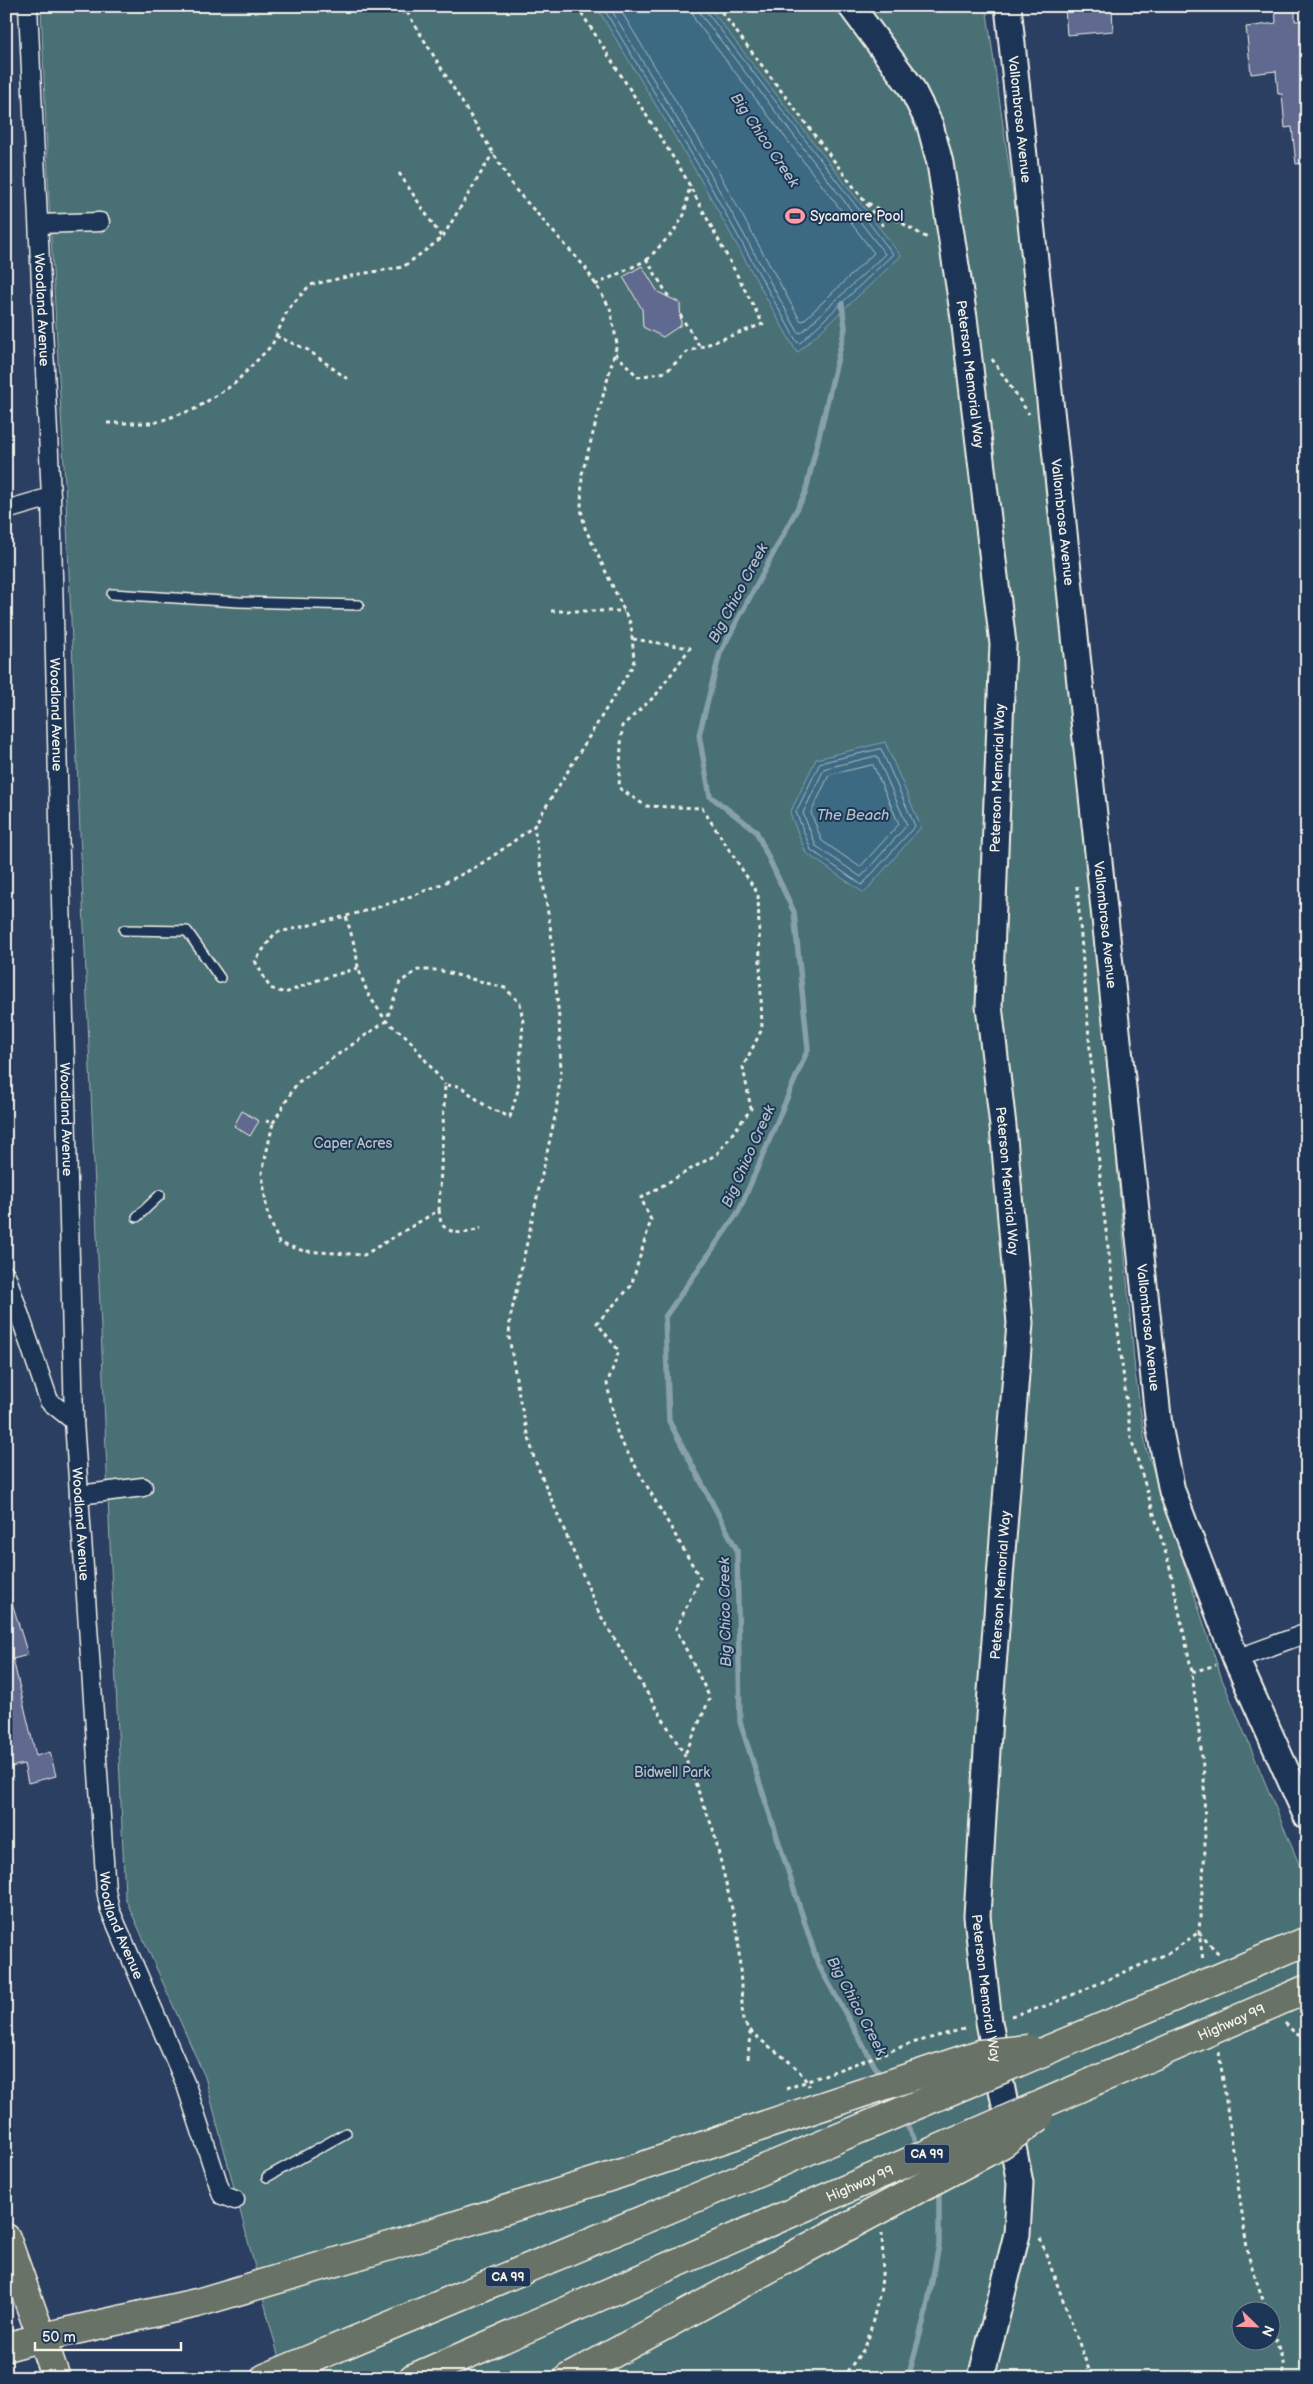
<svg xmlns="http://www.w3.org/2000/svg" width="1313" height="2384" viewBox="0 0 1313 2384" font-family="'Balsamiq Sans',sans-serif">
	<rect width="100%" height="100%" fill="#2a3f62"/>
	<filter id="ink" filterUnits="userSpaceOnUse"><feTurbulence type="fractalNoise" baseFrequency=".02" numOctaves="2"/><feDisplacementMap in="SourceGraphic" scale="10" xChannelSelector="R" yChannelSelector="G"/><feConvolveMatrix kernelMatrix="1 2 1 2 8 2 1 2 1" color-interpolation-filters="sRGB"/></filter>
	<g filter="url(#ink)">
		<path fill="#497074" stroke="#9eb0ae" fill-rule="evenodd" d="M41,6H986L1033,333L1105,1026L1135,1372L1146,1448L1222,1679L1307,1883V2378H284L205,2077L125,1898L66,501L49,201ZM1240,2312H1270V2342H1240Z"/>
		<g fill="#3e6a83" stroke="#87a0ab">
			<polygon points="596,6 708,6 901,256 797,353 698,175"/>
			<polygon points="885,742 921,827 864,893 806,853 790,813 816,759"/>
		</g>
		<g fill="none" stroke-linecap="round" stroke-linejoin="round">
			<g stroke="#abbbc0" stroke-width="1">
				<polyline points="602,6 703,173 797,342 800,343 893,254 706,11 705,6"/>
				<polyline points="609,6 708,170 798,332 801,333 885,254 701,15 698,6"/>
				<polyline points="618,6 715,166 800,320 803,321 874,253 695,20 691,6"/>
				<polygon points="881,749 915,826 862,885 811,850 796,812 820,763"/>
				<polygon points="877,756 907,825 861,877 816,846 803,813 824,769"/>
				<polygon points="873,765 899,824 860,867 822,841 811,813 829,775"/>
			</g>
			<g stroke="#87a0ab" stroke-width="5.5">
				<polyline points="842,304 845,328 805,494 720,653 699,735 710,796 756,831 794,912 808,1049 739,1211 665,1317 669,1421 737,1550 740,1722 818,1964 882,2079"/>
				<polyline points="903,2118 920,2149"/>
				<polyline points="908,2378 926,2312 939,2245 939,2186"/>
			</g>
		</g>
		<g fill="#606990" stroke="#f4f1e8">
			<polygon points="1094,6 1112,6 1113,31 1067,35 1065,9"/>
			<polygon points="1275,6 1295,6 1295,21 1307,20 1307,163 1296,164 1292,127 1285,128 1282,94 1278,94 1276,71 1251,74 1246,27 1276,23"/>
			<polygon points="642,266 658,292 680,303 681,325 663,337 643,327 642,309 623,277"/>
			<polygon points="242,1111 259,1121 250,1136 234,1126"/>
			<polygon points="10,1596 28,1655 13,1659 36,1756 50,1752 56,1776 28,1783 24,1764 6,1768 6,1597"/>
		</g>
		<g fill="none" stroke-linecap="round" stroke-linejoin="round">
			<defs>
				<g id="lane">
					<polyline points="112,594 239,602 359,605"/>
					<polyline points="124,930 187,931 220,978"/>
					<polyline points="137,1217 160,1195"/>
					<polyline points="267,2177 346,2133"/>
				</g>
				<g id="street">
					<path id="s1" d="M28,6L51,497L74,1421L106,1890L110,1910L186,2085L222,2195L235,2200"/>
					<polyline points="39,224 100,222"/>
					<polyline points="6,510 51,497"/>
					<polyline points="6,1275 49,1401 74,1421"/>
					<polyline points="79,1495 143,1487"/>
					<polyline points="1236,1659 1307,1633"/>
				</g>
				<g id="secondary">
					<path id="s2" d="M851,6L911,87L930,125L940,163L964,318L1003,644L989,1006L1003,1126L1020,1323L989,1717L977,1916L989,2022L1020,2183L1017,2234L981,2378"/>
					<path id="s3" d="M1008,6L1159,1426L1172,1491L1236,1659L1307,1817"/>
				</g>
				<g id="primary">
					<polyline points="6,2238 56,2378"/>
					<polyline points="6,2347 43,2337"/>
				</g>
				<g id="highway">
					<polyline points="43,2337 197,2303 393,2245 619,2174 732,2136"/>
					<polyline points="265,2378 750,2175"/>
					<polyline points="413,2378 768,2223"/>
					<polyline points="568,2378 781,2262"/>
				</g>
			</defs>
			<use href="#lane" stroke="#f4f1e8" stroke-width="12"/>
			<use href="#street" stroke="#f4f1e8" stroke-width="21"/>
			<use href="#secondary" stroke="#f4f1e8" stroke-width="29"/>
			<use href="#primary" stroke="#f4f1e8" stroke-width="31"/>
			<use href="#highway" stroke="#f4f1e8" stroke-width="31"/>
			<g stroke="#f4f1e8" stroke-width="3" stroke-dasharray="4 4" stroke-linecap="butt">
				<path d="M387,6C397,13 407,15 416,6"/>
				<polyline points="577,6 683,173 763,324 687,352 666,372 638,377 615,353"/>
				<polyline points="717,6 884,227"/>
				<path d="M407,12L515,189L585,267L610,308L617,344L582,474L581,509L585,528L631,625L634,660L632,667L534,826L551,932L559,1018L561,1072L556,1112L510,1319L509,1337L520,1401L534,1458L599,1613L684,1754L713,1829L738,1934L743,2021C761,2048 793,2055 809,2086"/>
				<polyline points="399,173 442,238"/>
				<polyline points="868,203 929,239"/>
				<polyline points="647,260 674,231 684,215 690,185"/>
				<polyline points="595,285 647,260 670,299"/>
				<polyline points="680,315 700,347"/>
				<polyline points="276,336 308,350 350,381"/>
				<polyline points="992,359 1029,414"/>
				<polyline points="107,423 154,423 195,409 234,384 272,345 288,309 310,285 360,274 403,267 442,238 493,153"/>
				<polyline points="551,611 624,611"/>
				<polyline points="633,639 690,648 656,695 622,726 619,788 646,806 702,808 758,894 762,1029 743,1067 751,1109 717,1154 641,1198 651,1220 631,1286 597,1323 619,1351 607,1384 618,1436 700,1578 676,1629 710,1698 685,1754"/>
				<polyline points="1077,886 1101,1189 1131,1438 1169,1564 1192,1672 1204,1775 1205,1850 1199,1932 1203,1960"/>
				<path d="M358,968L318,980L285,993L270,988L255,961L275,933C346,917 429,898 490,858C505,848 519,837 534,826"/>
				<polyline points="266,1121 273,1123 262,1173 267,1212 279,1243 304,1251 364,1255 439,1210 445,1085 460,1086 487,1107 510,1117 518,1090 523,1022 520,1003 505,988 438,970 418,970 400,982 386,1021 408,1038 445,1085"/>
				<polyline points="273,1123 297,1083 386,1021 368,994 358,968 356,951 346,916"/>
				<path d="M439,1210L441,1224C454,1236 465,1234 481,1228"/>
				<polyline points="1192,1672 1216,1665"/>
				<polyline points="1199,1933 1219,1954"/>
				<polyline points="1011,2016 1049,2005 1171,1952 1199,1932"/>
				<polyline points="1285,2023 1296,2034 1307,2038"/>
				<polyline points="1219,2052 1248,2255 1267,2312"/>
				<polyline points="748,2059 750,2032"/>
				<polyline points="786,2089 912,2043 968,2028"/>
				<polyline points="1040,2238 1092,2378"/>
				<polyline points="1270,2323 1283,2361 1283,2378"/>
				<polyline points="842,2378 864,2349 868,2340 881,2288 883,2261 882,2233"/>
			</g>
			<use href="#lane" stroke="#1d3557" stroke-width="9"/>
			<use href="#street" stroke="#1d3557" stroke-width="18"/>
			<use href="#secondary" stroke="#1d3557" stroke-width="25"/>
			<use href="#primary" stroke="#697266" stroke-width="28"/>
			<use href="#highway" stroke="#697266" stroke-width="28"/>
			<defs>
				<g id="highway-bridge">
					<polyline points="732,2136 980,2054 1029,2049"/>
					<polyline points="750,2175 1307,1941"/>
					<path id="s4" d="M768,2223L1307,1989"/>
					<polyline points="781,2262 1002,2144 1039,2117"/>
				</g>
			</defs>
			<use href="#highway-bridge" stroke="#f4f1e8" stroke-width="31" stroke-linecap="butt"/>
			<use href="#highway-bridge" stroke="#697266" stroke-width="28"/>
		</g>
	</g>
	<defs>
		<symbol id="stadium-bare" viewBox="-9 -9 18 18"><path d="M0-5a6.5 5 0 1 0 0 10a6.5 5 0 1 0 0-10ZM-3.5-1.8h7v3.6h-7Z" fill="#ff9aa2" stroke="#1d3557" stroke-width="2.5" paint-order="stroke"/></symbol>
	</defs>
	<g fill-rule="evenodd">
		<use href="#stadium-bare" x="781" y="202" width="28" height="28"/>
	</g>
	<g text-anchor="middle" stroke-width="4" stroke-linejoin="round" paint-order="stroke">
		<g fill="#1d3557" stroke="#b4b9bc" stroke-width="1">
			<rect x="904.5" y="2144.5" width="45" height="19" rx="4"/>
			<rect x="485.5" y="2267.5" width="45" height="19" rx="4"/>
		</g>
		<g font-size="12" font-weight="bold" fill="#f4f1e8">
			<text x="927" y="2158">CA 99</text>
			<text x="508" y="2281">CA 99</text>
		</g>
		<g font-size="14" fill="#f4f1e8" stroke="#1d3557">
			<text dy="5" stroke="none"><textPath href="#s3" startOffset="114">Vallombrosa Avenue</textPath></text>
			<text dy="5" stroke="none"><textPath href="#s1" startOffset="304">Woodland Avenue</textPath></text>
			<text dy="5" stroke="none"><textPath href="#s2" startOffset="396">Peterson Memorial Way</textPath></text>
			<text dy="5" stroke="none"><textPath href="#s3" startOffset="519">Vallombrosa Avenue</textPath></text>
			<text dy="5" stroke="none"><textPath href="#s1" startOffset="709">Woodland Avenue</textPath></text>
			<text transform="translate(997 778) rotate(-88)" y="5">Peterson Memorial Way</text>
			<text dy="5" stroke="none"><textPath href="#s3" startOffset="924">Vallombrosa Avenue</textPath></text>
			<text dy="5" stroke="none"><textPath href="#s1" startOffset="1114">Woodland Avenue</textPath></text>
			<text dy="5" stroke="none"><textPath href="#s2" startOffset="1206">Peterson Memorial Way</textPath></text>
			<text dy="5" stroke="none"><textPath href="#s3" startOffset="1329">Vallombrosa Avenue</textPath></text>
			<text dy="5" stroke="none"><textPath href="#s1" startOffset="1519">Woodland Avenue</textPath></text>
			<text transform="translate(1000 1585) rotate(-86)" y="5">Peterson Memorial Way</text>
			<text dy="5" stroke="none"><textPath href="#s1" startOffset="1924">Woodland Avenue</textPath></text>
			<text dy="5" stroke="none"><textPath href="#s2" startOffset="2016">Peterson Memorial Way</textPath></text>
			<text dy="5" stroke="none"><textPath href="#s4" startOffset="505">Highway 99</textPath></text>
			<text dy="5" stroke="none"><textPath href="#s4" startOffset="100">Highway 99</textPath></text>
		</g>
		<g font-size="14" fill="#f4f1e8" stroke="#1d3557" text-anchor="start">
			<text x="810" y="221">Sycamore Pool</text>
		</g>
		<g font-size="14" fill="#b8c4bf" stroke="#1d3557">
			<text x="353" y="1148">Caper Acres</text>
			<text x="672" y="1777">Bidwell Park</text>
		</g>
		<g font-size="15" font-style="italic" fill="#b4c2c5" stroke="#1d3557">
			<text transform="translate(765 140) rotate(56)" y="5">Big Chico Creek</text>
			<text transform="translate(738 593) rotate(-62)" y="5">Big Chico Creek</text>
			<text x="853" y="820">The Beach</text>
			<text transform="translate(748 1156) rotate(-66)" y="5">Big Chico Creek</text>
			<text transform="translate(725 1612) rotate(-91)" y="5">Big Chico Creek</text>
			<text transform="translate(857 2006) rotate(62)" y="5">Big Chico Creek</text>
		</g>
	</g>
	<rect width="1313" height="2384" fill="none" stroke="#1d3557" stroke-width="25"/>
	<rect x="12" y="12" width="1288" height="2359" fill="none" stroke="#f4f1e8" stroke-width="2" filter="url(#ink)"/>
	<g transform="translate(1256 2326) rotate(113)"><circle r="24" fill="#1d3557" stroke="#738091"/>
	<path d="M0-4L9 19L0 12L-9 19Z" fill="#ff9aa2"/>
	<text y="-8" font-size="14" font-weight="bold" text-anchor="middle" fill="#f4f1e8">N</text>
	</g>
	<path d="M35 2342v8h146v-8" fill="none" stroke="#f4f1e8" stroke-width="2.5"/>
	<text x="42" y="2342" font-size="15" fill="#f4f1e8" stroke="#1d3557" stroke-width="4" paint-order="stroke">50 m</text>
</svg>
